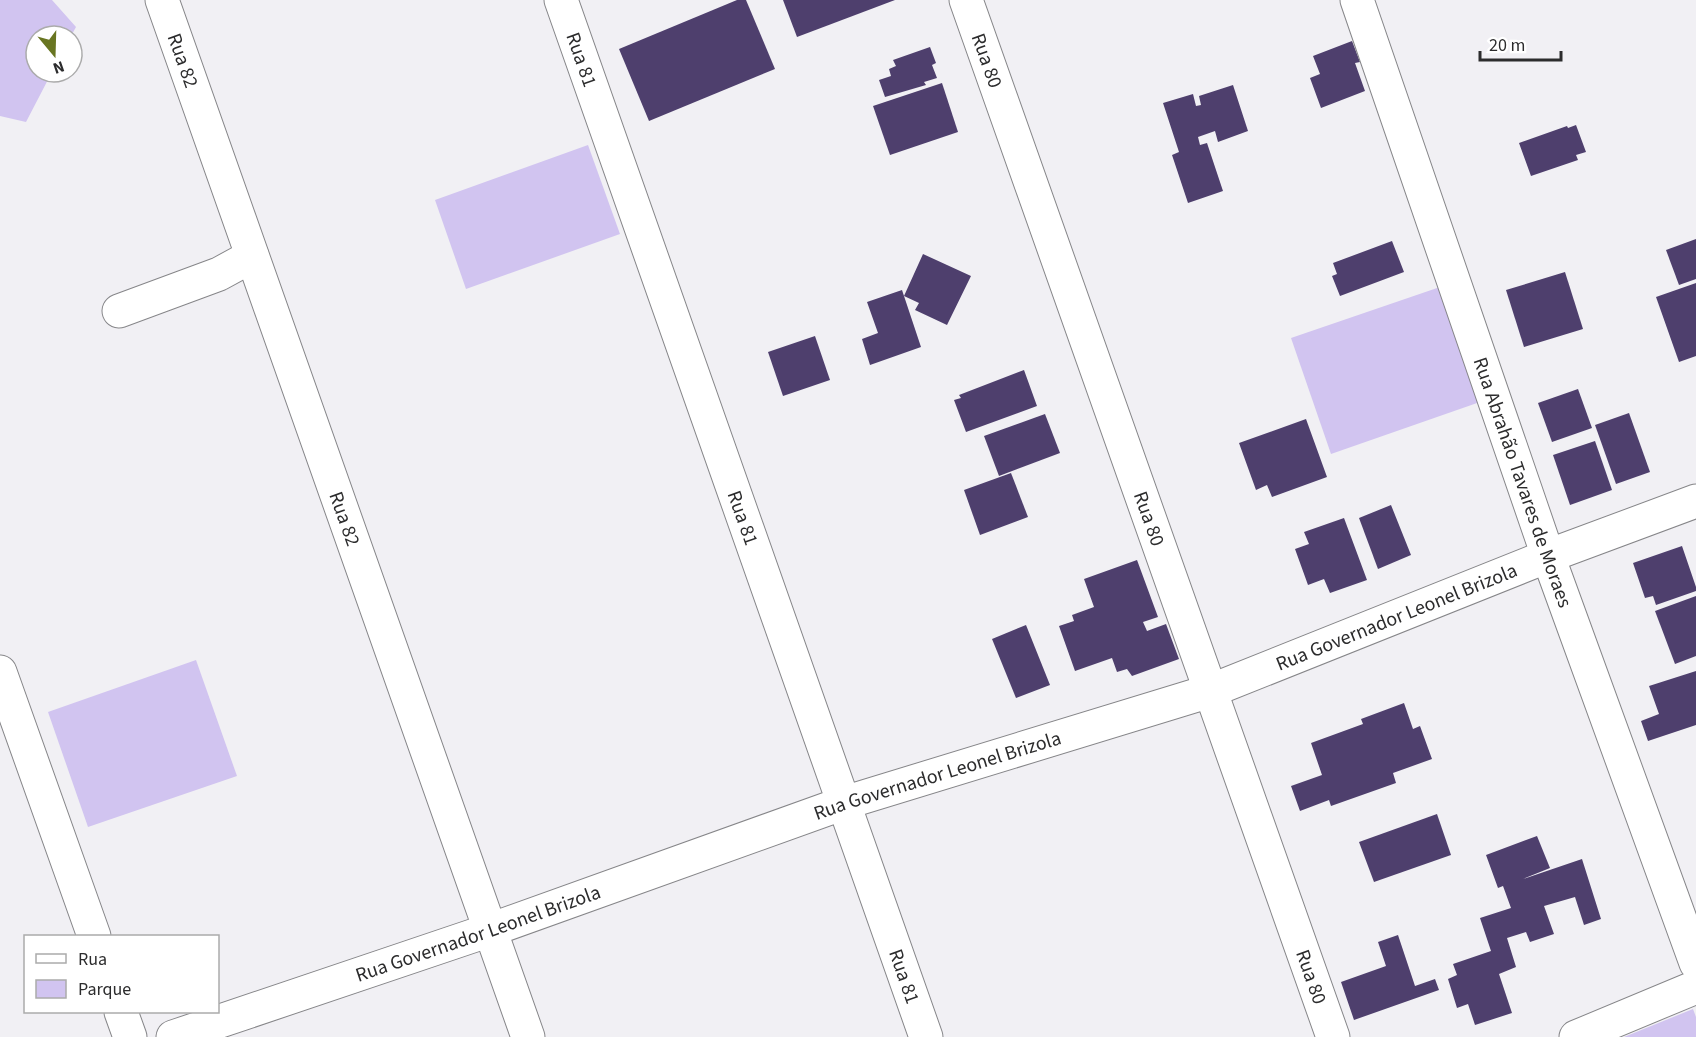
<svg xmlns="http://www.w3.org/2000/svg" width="1696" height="1037" viewBox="0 0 1696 1037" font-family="'Source Sans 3',sans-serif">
	<rect width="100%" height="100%" fill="#f1f0f4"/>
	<g fill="#d1c4f0">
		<polygon points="0,0 52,0 76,27 71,36 36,36 36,72 52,72 26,122 0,116"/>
		<polygon points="588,145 620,234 466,289 435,200"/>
		<polygon points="1440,287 1480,402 1331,454 1291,338"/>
		<polygon points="196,660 237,776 88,827 48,712"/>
		<polygon points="1693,1009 1696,1017 1696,1037 1624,1037"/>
	</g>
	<g fill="#4e3f6d">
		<polygon points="737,0 746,0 775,69 649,121 619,49"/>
		<polygon points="783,0 895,0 797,37"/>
		<polygon points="1352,41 1360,62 1355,63 1365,91 1321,108 1310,78 1320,74 1313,56"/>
		<polygon points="930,47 936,63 932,65 937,78 924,82 926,85 885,97 879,80 891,76 889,69 896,66 893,60"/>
		<polygon points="942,83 958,132 890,155 873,106"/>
		<polygon points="1233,85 1248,131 1218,142 1215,131 1198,137 1200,145 1207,143 1223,191 1188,203 1172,155 1179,152 1163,103 1193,94 1196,106 1201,105 1199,96"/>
		<polygon points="1576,125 1586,152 1576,155 1578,160 1531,176 1519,143 1567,126 1568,128"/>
		<polygon points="1696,239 1696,279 1679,285 1666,250"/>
		<polygon points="1392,241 1404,272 1340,296 1332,276 1337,274 1333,263"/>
		<polygon points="923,254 971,276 947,325 915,310 919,303 904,296"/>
		<polygon points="1565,272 1583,329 1524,347 1506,290"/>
		<polygon points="1696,283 1696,356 1679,362 1656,297"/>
		<polygon points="902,290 921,347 870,365 862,339 878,333 867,302"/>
		<polygon points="815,336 830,380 783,396 768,352"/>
		<polygon points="1024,370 1037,406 966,432 954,400 961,398 959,395"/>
		<polygon points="1578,389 1592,428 1552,442 1538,403"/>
		<polygon points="1629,413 1650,472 1616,484 1595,425"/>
		<polygon points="1045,414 1060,453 999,476 984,436"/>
		<polygon points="1306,419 1327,477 1272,497 1267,485 1256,490 1239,443"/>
		<polygon points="1595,441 1612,490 1570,505 1553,455"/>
		<polygon points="1011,473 1028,517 980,535 964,490"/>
		<polygon points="1391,505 1411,555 1378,569 1359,518"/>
		<polygon points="1344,518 1367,580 1330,593 1324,579 1308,585 1295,549 1309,544 1304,532"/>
		<polygon points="1682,546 1696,587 1696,591 1656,605 1653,596 1645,598 1633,563"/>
		<polygon points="1137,560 1158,617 1143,622 1147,631 1166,624 1179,659 1132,676 1127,669 1117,672 1112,658 1075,671 1059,626 1074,621 1072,615 1094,607 1084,579"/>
		<polygon points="1696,596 1696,656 1675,664 1655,611"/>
		<polygon points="1026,625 1050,685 1016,698 992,639"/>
		<polygon points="1696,671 1696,725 1648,741 1641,721 1659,714 1649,686"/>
		<polygon points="1404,703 1413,729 1420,726 1432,759 1393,773 1396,783 1331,806 1329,800 1300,811 1291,786 1322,775 1311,743 1363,724 1361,719"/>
		<polygon points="1437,814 1451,855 1374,882 1359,842"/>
		<polygon points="1537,836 1550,868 1523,879 1582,859 1601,919 1584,925 1575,897 1544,906 1554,934 1530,942 1526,932 1507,938 1516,967 1499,974 1512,1013 1475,1025 1468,1004 1457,1008 1448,979 1457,975 1453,964 1491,951 1480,918 1511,908 1503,886 1498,888 1486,855"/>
		<polygon points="1398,935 1415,986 1435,979 1439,990 1354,1020 1341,982 1386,966 1378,942"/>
	</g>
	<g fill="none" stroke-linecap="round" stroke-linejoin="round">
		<defs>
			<g id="minor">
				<path id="s1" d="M162,0L528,1037"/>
				<path id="s2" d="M561,0L926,1037"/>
				<path id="s3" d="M966,0L1333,1037"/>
				<path id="s4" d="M1357,0L1548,556L1696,963"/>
				<polyline points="119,311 219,274 252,256"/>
				<polyline points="0,672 94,936"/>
				<polyline points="121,1012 130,1037"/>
				<path id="s5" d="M173,1037L490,930L844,803L1210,691L1548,556L1696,501"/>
				<polyline points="1576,1037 1696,987"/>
			</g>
		</defs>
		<use href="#minor" stroke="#868689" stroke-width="35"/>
		<use href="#minor" stroke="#fff" stroke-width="33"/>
	</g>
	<g text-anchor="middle" stroke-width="6" stroke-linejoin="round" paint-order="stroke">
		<g font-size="20" fill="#2c2c2d" stroke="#fff">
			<text dy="7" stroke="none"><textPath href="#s1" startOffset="64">Rua 82</textPath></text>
			<text dy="7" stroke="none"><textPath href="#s2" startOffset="63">Rua 81</textPath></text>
			<text dy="7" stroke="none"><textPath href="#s3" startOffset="64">Rua 80</textPath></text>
			<text dy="7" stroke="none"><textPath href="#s4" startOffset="510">Rua Abrahão Tavares de Moraes</textPath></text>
			<text dy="7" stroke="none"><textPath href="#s1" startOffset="550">Rua 82</textPath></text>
			<text dy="7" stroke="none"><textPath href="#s2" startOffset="549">Rua 81</textPath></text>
			<text dy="7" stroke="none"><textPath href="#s3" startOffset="550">Rua 80</textPath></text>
			<text dy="7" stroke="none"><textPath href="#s5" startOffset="1294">Rua Governador Leonel Brizola</textPath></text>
			<text dy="7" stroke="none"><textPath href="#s5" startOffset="808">Rua Governador Leonel Brizola</textPath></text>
			<text dy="7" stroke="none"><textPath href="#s5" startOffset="322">Rua Governador Leonel Brizola</textPath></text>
			<text dy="7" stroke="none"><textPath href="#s2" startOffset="1035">Rua 81</textPath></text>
			<text dy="7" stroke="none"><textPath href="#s3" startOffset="1036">Rua 80</textPath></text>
		</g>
	</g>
	<rect x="24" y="935" width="195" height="78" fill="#ffffff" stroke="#ababab" stroke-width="1.5"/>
	<rect x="36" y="954" width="30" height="9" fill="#ffffff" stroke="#ababab" stroke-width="1.5"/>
	<text x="78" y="965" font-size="18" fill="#2c2c2d">Rua</text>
	<rect x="36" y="980" width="30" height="18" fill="#d1c4f0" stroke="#ababab" stroke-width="1.5"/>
	<text x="78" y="995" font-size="18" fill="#2c2c2d">Parque</text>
	<g transform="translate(54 54) rotate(161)"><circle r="28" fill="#ffffff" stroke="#ababab" stroke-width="1.5"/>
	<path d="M0-4.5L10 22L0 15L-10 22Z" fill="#687521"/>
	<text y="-9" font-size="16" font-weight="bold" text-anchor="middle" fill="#2c2c2d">N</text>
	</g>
	<path d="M1480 51v9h81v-9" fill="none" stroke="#2c2c2d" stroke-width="3"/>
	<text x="1489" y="51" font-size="18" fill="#2c2c2d" stroke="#ffffff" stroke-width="4.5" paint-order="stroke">20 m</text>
</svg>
